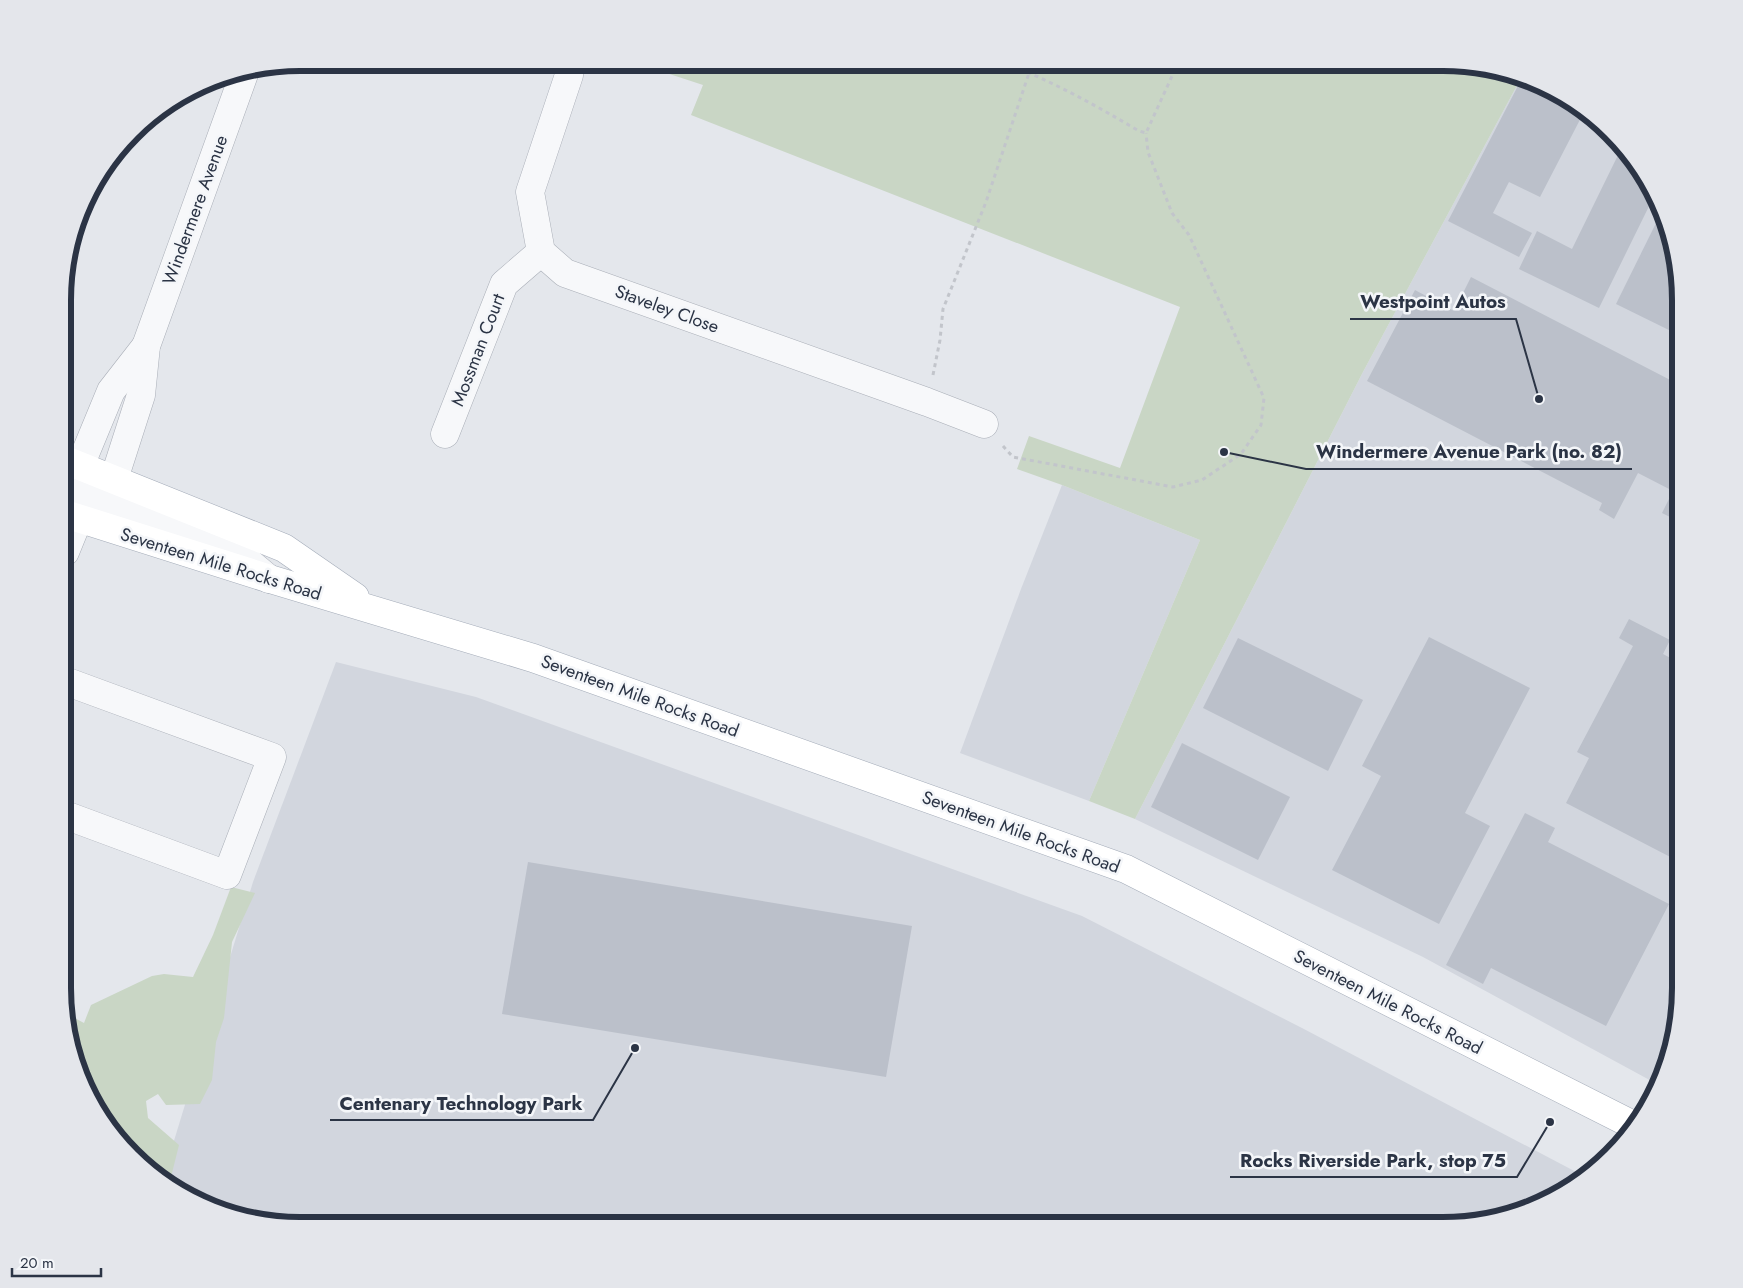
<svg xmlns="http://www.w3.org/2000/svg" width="1743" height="1288" viewBox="0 0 1743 1288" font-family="Jost,sans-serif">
	<rect width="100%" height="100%" fill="#e4e7ec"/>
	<g fill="#d2d6de">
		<polygon points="1521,78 1533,81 1588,112 1656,195 1680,285 1680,1003 1668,1064 1657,1084 1423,957 1135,819 1363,372"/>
		<polygon points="1062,485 1200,540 1089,801 960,753 1021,589"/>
		<polygon points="336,662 476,697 1082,916 1302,1028 1580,1174 1548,1201 1443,1225 285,1225 210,1207 162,1180 253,882"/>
	</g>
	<g fill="#c9d6c5">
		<polygon points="636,63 1458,63 1521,78 1363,372 1135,819 1089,801 1200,540 1062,485 1017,469 1029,436 1120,468 1180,307 691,115 703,85"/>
		<polygon points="231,887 255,893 232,942 224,1018 216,1042 212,1080 200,1104 166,1105 158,1094 146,1101 148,1118 179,1145 171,1177 178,1189 155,1176 94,1106 65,1018 65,987 67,1014 84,1023 91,1005 152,976 164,974 193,977 213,935"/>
	</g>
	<g fill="#bbc0ca">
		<polygon points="1522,78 1533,81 1585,110 1540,197 1509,182 1493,213 1532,233 1519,257 1448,221"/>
		<polygon points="1620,151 1655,194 1599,308 1519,269 1537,231 1572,249"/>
		<polygon points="1661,213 1680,285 1680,327 1677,334 1616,304"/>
		<polygon points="1471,277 1680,385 1680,392 1672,406 1680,411 1680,522 1662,513 1673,491 1638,473 1614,519 1599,510 1602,503 1367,381 1415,290 1454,311"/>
		<polygon points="1629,619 1670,640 1663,654 1680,663 1680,862 1566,803 1589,758 1577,752 1633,646 1619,638"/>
		<polygon points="1429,637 1530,688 1465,813 1490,826 1439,924 1332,870 1381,776 1362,766"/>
		<polygon points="1238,638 1363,700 1328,771 1203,708"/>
		<polygon points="1182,743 1290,797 1258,860 1151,807"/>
		<polygon points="1525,813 1555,828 1548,842 1669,904 1606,1026 1491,968 1483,984 1446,965"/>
		<polygon points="528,862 912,926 886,1077 502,1014"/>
	</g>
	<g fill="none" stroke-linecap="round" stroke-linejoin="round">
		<defs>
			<g id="minor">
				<polyline points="570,63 569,75 530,192 541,252 565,273 927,402 984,424"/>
				<polyline points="146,346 111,391 80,466 87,498 123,511 226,543 269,579"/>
				<polyline points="445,434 504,284 541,252"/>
				<polyline points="65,552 87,498 114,479 141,395 146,346 244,74"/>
				<polyline points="65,681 272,757 227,875 65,815"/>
			</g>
			<g id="major">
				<polyline points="65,460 284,548 355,597"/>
				<polyline points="65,514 270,579 533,658 1126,869 1635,1126"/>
			</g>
		</defs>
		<use href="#minor" stroke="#a9aeb7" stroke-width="29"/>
		<use href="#major" stroke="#a3abb8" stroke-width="29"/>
		<g stroke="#c2c5cb" stroke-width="3" stroke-dasharray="4 4" stroke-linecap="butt">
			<path d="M1005,63C1052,81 1095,105 1139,131L1146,133L1178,63"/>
			<polyline points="933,375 940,340 943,309 986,202 1029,73"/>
			<polyline points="1003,446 1013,457 1173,487 1202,480 1241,454 1261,425 1264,398 1189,235 1172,213 1148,152 1146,133"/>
		</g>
		<use href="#minor" stroke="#f7f8fa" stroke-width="28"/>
		<use href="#major" stroke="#fff" stroke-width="28"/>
	</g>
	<g text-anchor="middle" stroke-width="5" stroke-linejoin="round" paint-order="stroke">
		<g font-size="18" fill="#2b3445" stroke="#f4f6f9">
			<text transform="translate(195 210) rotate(-70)" y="6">Windermere Avenue</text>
			<text transform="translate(667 309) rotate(20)" y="6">Staveley Close</text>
			<text transform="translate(478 350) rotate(-69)" y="6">Mossman Court</text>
			<text transform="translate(221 564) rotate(17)" y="6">Seventeen Mile Rocks Road</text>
			<text transform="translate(640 696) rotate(20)" y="6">Seventeen Mile Rocks Road</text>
			<text transform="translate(1021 832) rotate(20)" y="6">Seventeen Mile Rocks Road</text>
			<text transform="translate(1388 1002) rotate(27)" y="6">Seventeen Mile Rocks Road</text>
		</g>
	</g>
	<path d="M0 0H1743V1288H0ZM300 71H1443A229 229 0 0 1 1672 300V988A229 229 0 0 1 1443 1217H300A229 229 0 0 1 71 988V300A229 229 0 0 1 300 71Z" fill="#e4e6eb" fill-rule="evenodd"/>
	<path fill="none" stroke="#2b3445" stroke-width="6" d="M300 71H1443A229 229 0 0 1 1672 300V988A229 229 0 0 1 1443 1217H300A229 229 0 0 1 71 988V300A229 229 0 0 1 300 71Z"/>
	<path fill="none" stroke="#2b3445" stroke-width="2" d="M1539 399L1516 319H1350M1224 452L1306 469H1632M635 1048L593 1120H330M1550 1122L1517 1177H1230"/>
	<g fill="#2b3445" stroke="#f4f6f9" stroke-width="2">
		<circle cx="1539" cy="399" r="5"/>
		<circle cx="1224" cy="452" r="5"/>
		<circle cx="635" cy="1048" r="5"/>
		<circle cx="1550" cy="1122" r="5"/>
	</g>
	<g font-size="19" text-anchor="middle" font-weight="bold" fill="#2b3445" stroke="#f4f6f9" stroke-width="5" stroke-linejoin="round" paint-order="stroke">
		<text x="1433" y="308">Westpoint Autos</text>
		<text x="1469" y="458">Windermere Avenue Park (no. 82)</text>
		<text x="461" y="1110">Centenary Technology Park</text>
		<text x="1373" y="1167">Rocks Riverside Park, stop 75</text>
	</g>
	<path d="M12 1268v8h89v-8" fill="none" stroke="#2b3445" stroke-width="2.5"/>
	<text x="20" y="1268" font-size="15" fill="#2b3445" stroke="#f4f6f9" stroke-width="4" paint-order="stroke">20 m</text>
</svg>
